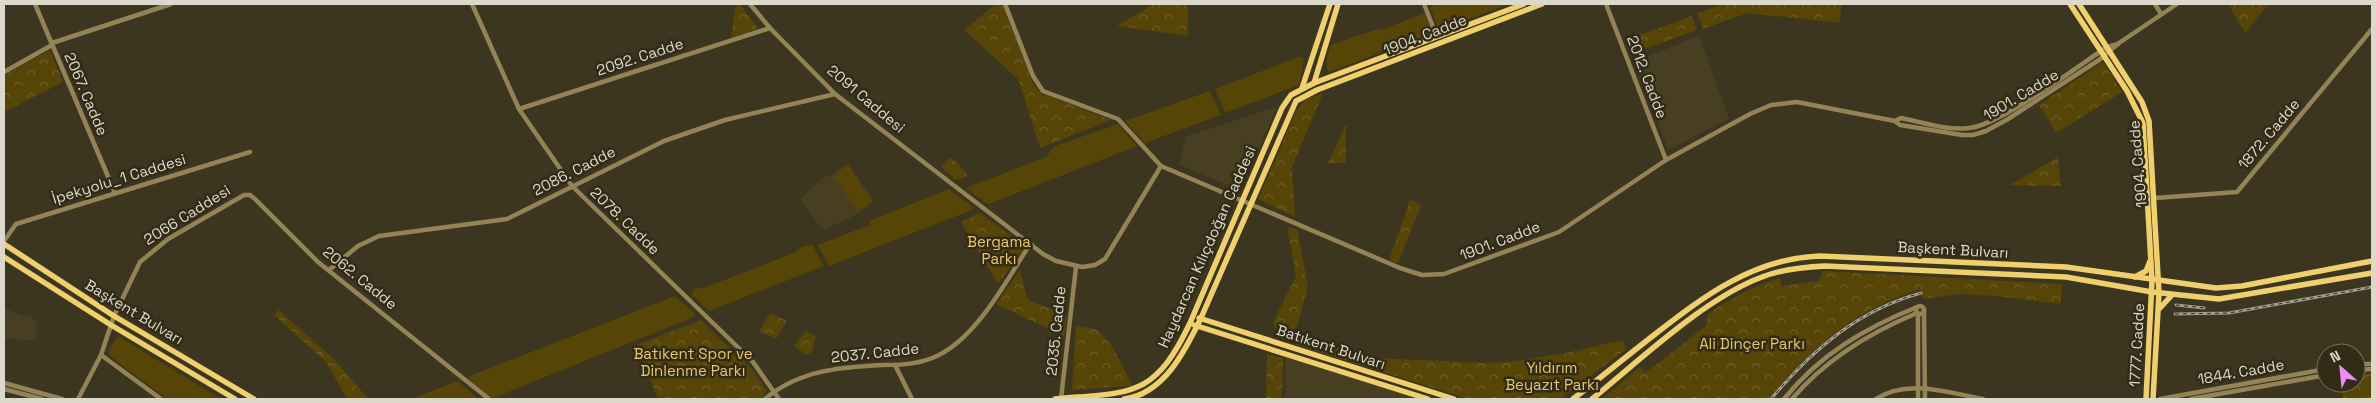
<svg xmlns="http://www.w3.org/2000/svg" width="2376" height="403" viewBox="0 0 2376 403" font-family="'Space Grotesk',sans-serif">
	<defs>
		<pattern id="forest-crowns" width="20" height="18" patternUnits="userSpaceOnUse" patternTransform="scale(1.25)"><rect width="20" height="18" fill="#564506"/><path d="M2 6a3 3 0 1 1 6 0M12 15a3 3 0 1 1 6 0" fill="none" stroke="#6e5f29"/></pattern>
	</defs>
	<rect width="100%" height="100%" fill="#3c3520"/>
	<g fill="#483e22">
		<polygon points="1699,36 1729,119 1668,150 1636,61"/>
		<polygon points="1277,107 1240,190 1179,165 1186,136"/>
		<polygon points="848,164 874,201 854,216 826,229 821,228 801,199 826,175 828,177"/>
		<polygon points="4,308 26,317 28,315 37,321 35,341 4,338"/>
		<polygon points="1286,354 1428,399 1285,399"/>
	</g>
	<g fill="#564506">
		<polygon points="1438,4 1509,4 1439,30 1430,7"/>
		<path d="M1425,13L1433,33L1329,72C1323,65 1329,54 1331,45L1377,29L1381,30Z"/>
		<polygon points="1301,56 1304,59 1299,85 1225,113 1215,89"/>
		<polygon points="1210,91 1221,115 1145,143 1125,121"/>
		<polygon points="1118,124 1137,146 989,204 986,203 966,188 1046,157 1055,146"/>
		<polygon points="848,165 873,201 858,212 833,176"/>
		<polygon points="949,189 973,207 972,210 829,266 817,245 870,225 869,221"/>
		<polygon points="812,244 824,266 709,311 691,294 696,287 701,289 796,252 801,247"/>
		<polygon points="675,296 694,313 694,317 493,398 488,397 467,377"/>
		<polygon points="118,336 221,399 167,399 111,357 108,351"/>
		<polygon points="455,382 459,382 478,399 411,399"/>
	</g>
	<g fill="url(#forest-crowns)">
		<polygon points="736,4 740,4 758,29 731,38"/>
		<polygon points="996,4 1003,6 1033,84 1041,93 1111,120 1040,148 1018,79 964,30"/>
		<polygon points="1153,4 1188,4 1188,36 1117,26"/>
		<polygon points="1724,4 1842,4 1839,23 1747,13 1703,29 1697,13"/>
		<polygon points="2228,4 2269,4 2245,33"/>
		<polygon points="1692,16 1697,30 1631,54 1626,40"/>
		<polygon points="50,50 63,82 4,112 4,75"/>
		<polygon points="2103,62 2122,92 2056,133 2039,105"/>
		<polygon points="1323,93 1292,167 1295,217 1258,199 1296,111 1305,100"/>
		<polygon points="1346,125 1346,163 1328,163"/>
		<polygon points="2058,157 2061,186 2010,185"/>
		<polygon points="950,158 958,163 968,176 956,180 941,167"/>
		<polygon points="1410,200 1421,205 1398,263 1389,260"/>
		<polygon points="980,213 1025,247 998,284 961,222"/>
		<polygon points="1287,226 1297,230 1308,285 1297,327 1286,333 1276,329 1273,322 1296,276"/>
		<polygon points="1020,270 1028,300 1067,315 1064,336 996,304"/>
		<path d="M1823,271L2062,284L2061,304L1995,296L1960,294L1923,299L1920,289C1852,311 1815,346 1768,399H1602L1640,367L1645,373L1706,326L1708,314C1731,298 1753,286 1780,278L1781,286L1819,281Z"/>
		<polygon points="279,310 336,361 368,399 347,399 326,362 274,315"/>
		<polygon points="770,313 787,321 776,339 759,331"/>
		<polygon points="701,320 752,370 767,391 760,399 658,399 636,345"/>
		<path d="M1076,326C1082,327 1091,327 1096,330C1110,337 1126,371 1132,386L1072,390Z"/>
		<polygon points="806,331 816,336 812,352 806,355 794,346"/>
		<polygon points="1299,337 1376,358 1486,363 1510,362 1566,353 1623,340 1626,349 1560,399 1469,399 1297,345"/>
		<polygon points="1267,354 1283,358 1282,399 1266,399"/>
		<polygon points="2372,373 2372,399 2343,399 2340,383 2356,383 2356,375"/>
	</g>
	<g fill="none" stroke-linecap="round" stroke-linejoin="round">
		<g stroke="#938356" stroke-width="4.5">
			<polyline points="35,4 115,193"/>
			<polyline points="472,4 519,109 572,186 753,362 779,399"/>
			<polyline points="750,4 770,28 835,94 1043,254 1056,261 1082,267 1095,265 1105,259 1161,166"/>
			<polyline points="1005,4 1033,76 1043,91 1118,119 1161,166 1400,268 1422,275 1444,274 1559,232 1666,160 1750,114 1771,105 1797,102 1895,121 1900,125 1962,135 1973,135 1986,131 2008,119 2099,60 2119,43 2177,4"/>
			<polyline points="1424,4 1437,37"/>
			<polyline points="1606,4 1666,160"/>
			<polyline points="2155,4 2161,14"/>
			<polyline points="52,43 171,4"/>
			<polyline points="4,72 52,45"/>
			<polyline points="519,109 770,28"/>
			<path d="M1895,121L1901,118C1922,122 1947,131 1969,128C1999,126 2078,66 2107,47L2118,44"/>
			<polyline points="2155,198 2237,192 2372,29"/>
			<polyline points="4,241 16,224 250,152"/>
			<polyline points="329,270 358,246 379,236 507,219 664,141 725,120 835,94"/>
			<circle cx="1920" cy="310" r="4"/>
			<polyline points="1924,310 1925,399"/>
			<polyline points="101,355 161,399"/>
			<polyline points="2356,364 2372,364"/>
			<polyline points="895,365 912,399"/>
			<polyline points="2356,370 2372,369"/>
			<polyline points="4,383 62,399"/>
			<polyline points="4,389 42,399"/>
			<polyline points="78,399 101,355 114,316 140,262 168,239 244,195 250,195 255,199 318,262 489,399"/>
			<path d="M765,399C799,370 841,367 883,365C903,365 921,364 939,355C978,335 1007,280 1030,244"/>
			<polyline points="1061,399 1076,267"/>
			<path d="M1784,399C1819,355 1865,328 1917,307"/>
			<path d="M1792,399C1826,359 1869,333 1917,313"/>
			<path d="M1876,399C1908,378 1949,393 1983,399"/>
			<polyline points="1918,399 1918,314"/>
			<polyline points="2160,399 2326,369"/>
			<polyline points="2191,399 2326,375"/>
		</g>
		<g stroke="#f0d06d" stroke-width="5.5">
			<polyline points="2070,4 2127,91 2143,123 2152,281 2146,399"/>
			<polyline points="2079,4 2142,102 2149,121 2159,293 2153,399"/>
			<polyline points="1314,83 1338,4"/>
			<polyline points="1302,88 1330,4"/>
			<polyline points="4,244 114,316 254,399"/>
			<polyline points="4,257 111,325 235,399"/>
			<polyline points="2135,277 2146,271 2150,261"/>
			<polyline points="2160,308 2172,295"/>
			<polyline points="1199,318 1454,399"/>
			<polyline points="1194,325 1428,399"/>
			<path d="M1055,399C1131,392 1154,399 1190,323L1282,108L1291,95L1314,83L1524,4"/>
			<path d="M1124,399C1164,394 1185,351 1201,318L1296,101L1317,90L1542,4"/>
			<path d="M1573,399C1600,378 1627,356 1654,335C1704,296 1754,258 1820,256L2066,267L2216,288L2242,286L2372,261"/>
			<path d="M1592,399C1640,360 1705,298 1762,277C1782,269 1804,267 1825,266L2066,277L2152,292L2219,299L2372,273"/>
		</g>
		<defs>
			<g id="rail">
				<polyline points="2176,305 2204,308"/>
				<polyline points="2175,314 2229,313 2372,287"/>
				<path d="M1771,399C1812,350 1858,310 1921,293"/>
			</g>
		</defs>
		<use href="#rail" stroke="#a39e8f" stroke-width="3"/>
		<use href="#rail" stroke="#322b16" stroke-width="1" stroke-dasharray="4" stroke-linecap="butt"/>
	</g>
	<g text-anchor="middle" stroke-width="5" stroke-linejoin="round" paint-order="stroke">
		<g font-size="15" fill="#dcd8cb" stroke="#322b16">
			<text transform="translate(1425 35) rotate(-21)" y="5">1904. Cadde</text>
			<text transform="translate(640 57) rotate(-18)" y="5">2092. Cadde</text>
			<text transform="translate(1647 77) rotate(69)" y="5">2012. Cadde</text>
			<text transform="translate(86 94) rotate(67)" y="5">2067. Cadde</text>
			<text transform="translate(2021 95) rotate(-31)" y="5">1901. Cadde</text>
			<text transform="translate(866 99) rotate(40)" y="5">2091 Caddesi</text>
			<text transform="translate(2269 134) rotate(-50)" y="5">1872. Cadde</text>
			<text transform="translate(2138 164) rotate(-95)" y="5">1904. Cadde</text>
			<text transform="translate(574 171) rotate(-27)" y="5">2086. Cadde</text>
			<text transform="translate(119 179) rotate(-17)" y="5">İpekyolu_1 Caddesi</text>
			<text transform="translate(187 215) rotate(-32)" y="5">2066 Caddesi</text>
			<text transform="translate(625 221) rotate(44)" y="5">2078. Cadde</text>
			<text transform="translate(1500 241) rotate(-21)" y="5">1901. Cadde</text>
			<text transform="translate(1207 247) rotate(-66)" y="5">Haydarcan Kılıçdoğan Caddesi</text>
			<text transform="translate(1953 250) rotate(3)" y="5">Başkent Bulvarı</text>
			<text transform="translate(360 278) rotate(39)" y="5">2062. Cadde</text>
			<text transform="translate(134 312) rotate(31)" y="5">Başkent Bulvarı</text>
			<text transform="translate(1056 331) rotate(-84)" y="5">2035. Cadde</text>
			<text transform="translate(2137 345) rotate(-87)" y="5">1777. Cadde</text>
			<text transform="translate(1331 347) rotate(18)" y="5">Batıkent Bulvarı</text>
			<text transform="translate(875 353) rotate(-6)" y="5">2037. Cadde</text>
			<text transform="translate(2241 372) rotate(-10)" y="5">1844. Cadde</text>
		</g>
		<g font-size="15" fill="#e6c86e" stroke="#322b16">
			<text x="999" y="247">Bergama<tspan x="999" dy="17">Parkı</tspan></text>
			<text x="1752" y="349">Ali Dinçer Parkı</text>
			<text x="693" y="359">Batıkent Spor ve<tspan x="693" dy="17">Dinlenme Parkı</tspan></text>
			<text x="1552" y="373">Yıldırım<tspan x="1552" dy="17">Beyazıt Parkı</tspan></text>
		</g>
	</g>
	<rect width="2376" height="403" fill="none" stroke="#dcd8cb" stroke-width="10"/>
	<g transform="translate(2341 368) rotate(333)"><circle r="24" fill="#322b16" stroke="#76705e"/>
	<path d="M0-4L9 19L0 12L-9 19Z" fill="#ee8bf8"/>
	<text y="-8" font-size="14" font-weight="bold" text-anchor="middle" fill="#dcd8cb">N</text>
	</g>
</svg>
